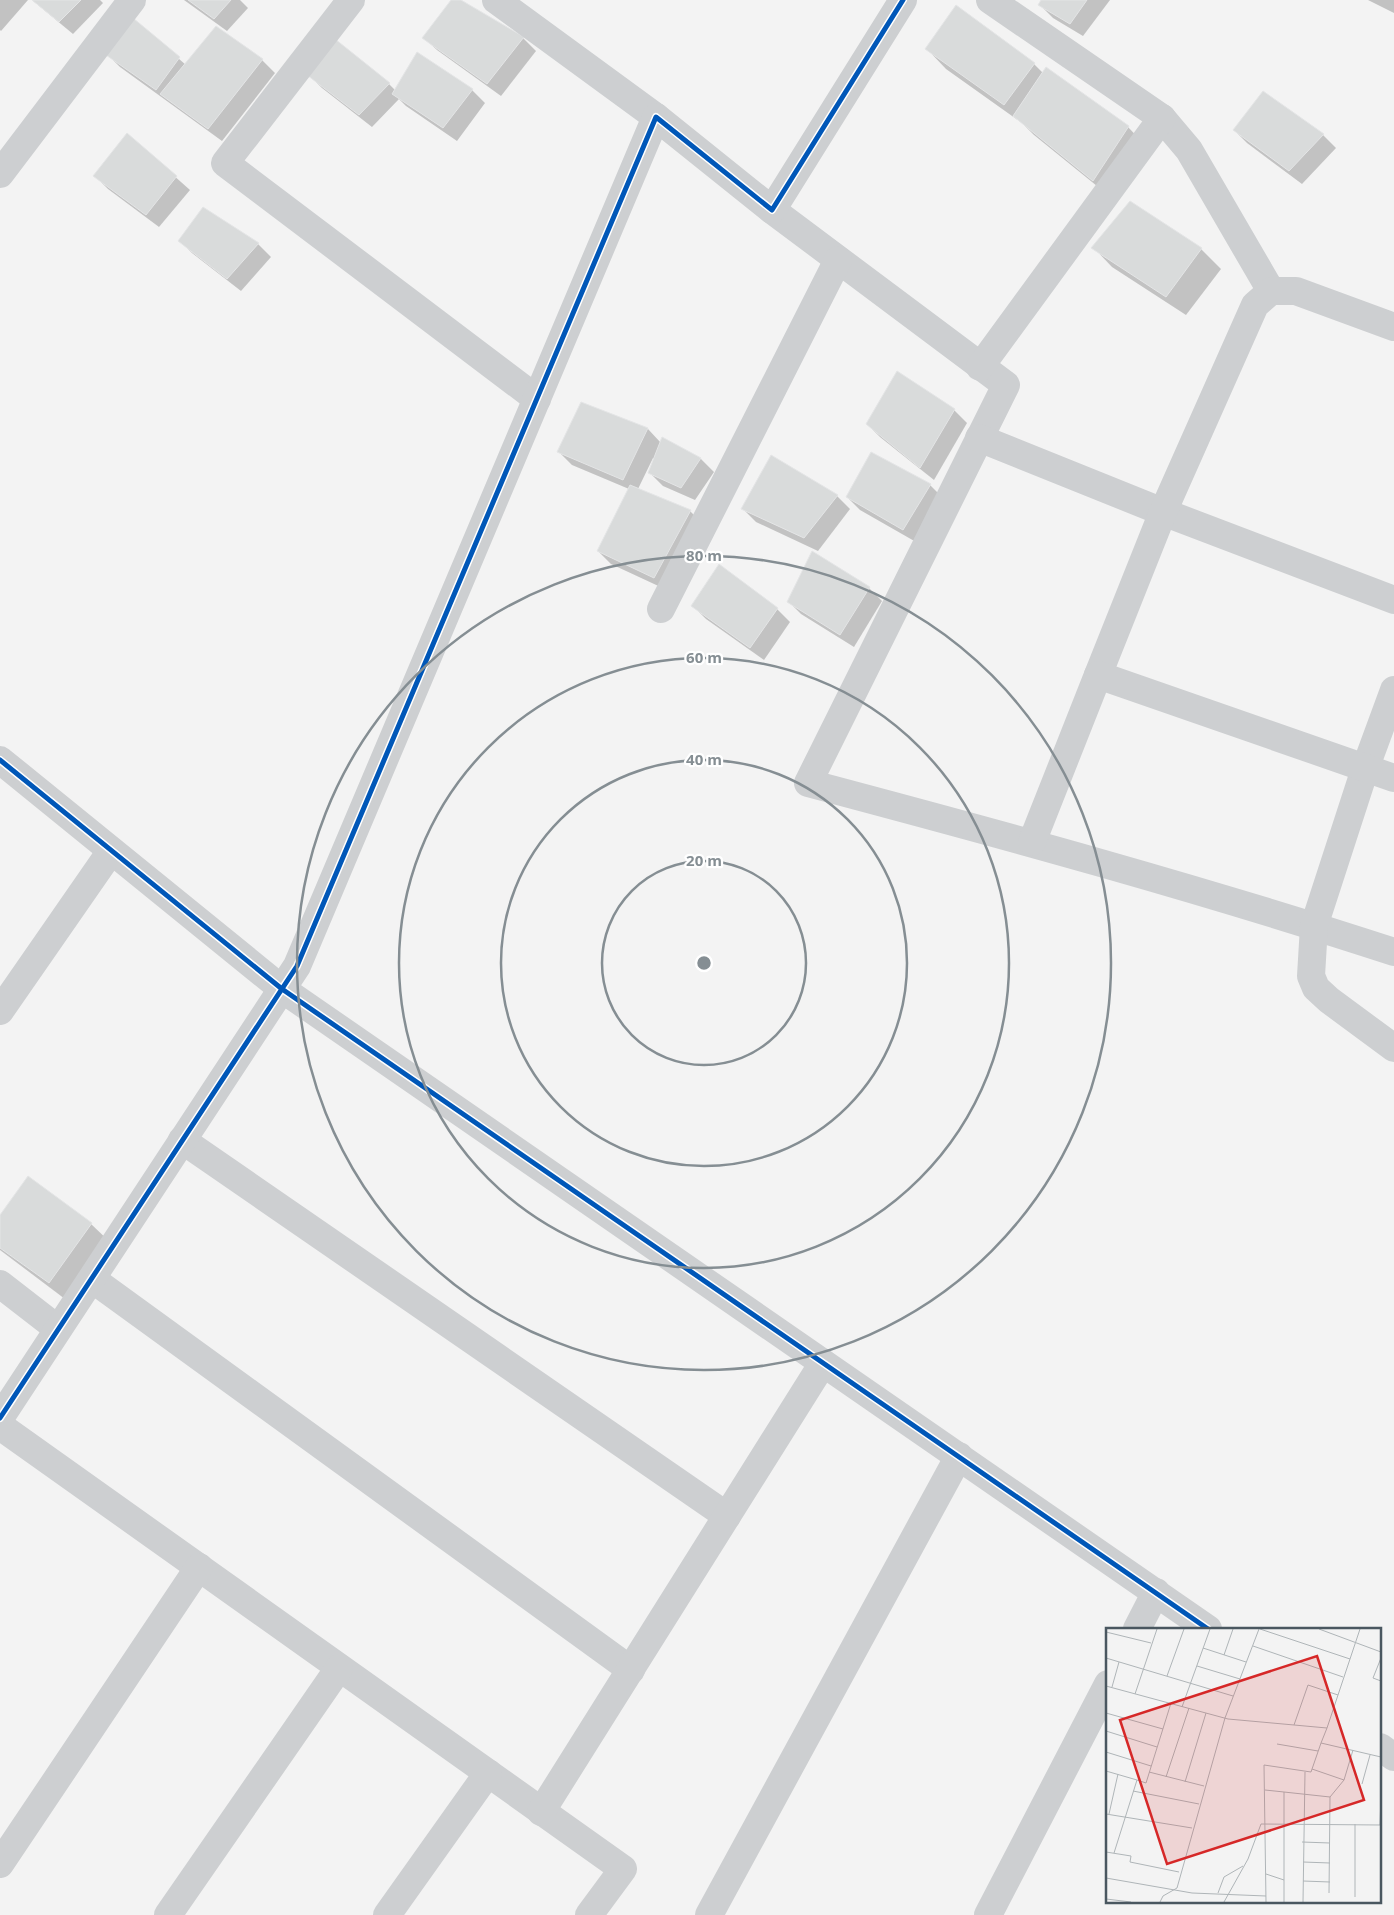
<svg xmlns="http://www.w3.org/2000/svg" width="1394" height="1915" viewBox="0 0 1394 1915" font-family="'Open Sans',sans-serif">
	<rect width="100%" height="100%" fill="#f3f3f3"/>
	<g fill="#0003">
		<polygon points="0,0 28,0 1,31 0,30"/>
		<polygon points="32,0 100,0 103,3 73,34"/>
		<polygon points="184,0 240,0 248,8 227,31"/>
		<polygon points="452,0 459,0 523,38 536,51 501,96 437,50 424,38"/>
		<polygon points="1043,0 1110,0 1083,36 1053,18 1040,5"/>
		<polygon points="1368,0 1394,0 1394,13"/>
		<polygon points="134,20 186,65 262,60 275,73 222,141 120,67 107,54"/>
		<polygon points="927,49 1034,64 1043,73 1128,127 1147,147 1113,199 1034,135 1022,123 946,69"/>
		<polygon points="309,75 389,84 395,90 472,90 485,103 457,141 406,106 399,99 372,127 322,88"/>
		<polygon points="1234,130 1323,135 1336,148 1302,184 1247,143"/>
		<polygon points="128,135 190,190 159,227 108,189 95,176"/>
		<polygon points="1130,202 1201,249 1221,269 1186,315 1112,267 1093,247"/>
		<polygon points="204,209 258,244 271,257 241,291 192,253 179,240"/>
		<polygon points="897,373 954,410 967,423 934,480 880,437 867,424"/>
		<polygon points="582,403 648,429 661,443 663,438 701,459 714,472 695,500 663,486 650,473 655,459 653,458 638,489 690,511 703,524 667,590 611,564 598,551 629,489 572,465 559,452"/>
		<polygon points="771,457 837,496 850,509 818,551 756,522 743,509"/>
		<polygon points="930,485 943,498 916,542 860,510 847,497"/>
		<polygon points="869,588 882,601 854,647 801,614 788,601"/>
		<polygon points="693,606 777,609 790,622 764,660 706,619"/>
		<polygon points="0,1217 91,1224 111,1243 69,1302 0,1250"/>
	</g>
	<g fill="#d9dbdb" stroke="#e4e5e6">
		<polygon points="32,0 81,0 59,22"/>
		<polygon points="188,0 231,0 214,19"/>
		<polygon points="451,0 461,0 524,37 487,84 422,38"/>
		<polygon points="1041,0 1087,0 1070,24 1038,5"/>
		<polygon points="956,5 1035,63 1004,105 925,49"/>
		<polygon points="133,18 180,57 156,90 106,55"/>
		<polygon points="216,26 263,59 208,129 160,94"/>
		<polygon points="335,39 390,83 359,115 307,75"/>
		<polygon points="417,52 473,89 443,128 392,94"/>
		<polygon points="1046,67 1129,126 1093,181 1013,116"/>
		<polygon points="1263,91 1324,134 1289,171 1233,130"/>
		<polygon points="127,133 177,176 146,215 93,176"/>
		<polygon points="1130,201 1202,248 1166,297 1091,248"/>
		<polygon points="203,207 259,243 227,279 178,241"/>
		<polygon points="897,371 955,409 920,468 866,424"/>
		<polygon points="581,402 648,428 623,480 557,452"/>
		<polygon points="662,437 701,458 681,488 648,473"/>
		<polygon points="871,452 931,484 903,530 846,497"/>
		<polygon points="771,455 838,495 804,538 741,509"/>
		<polygon points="630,485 691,510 654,578 597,551"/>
		<polygon points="812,551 870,587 840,635 787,602"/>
		<polygon points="719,564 778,608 750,648 691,606"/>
		<polygon points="28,1176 92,1223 49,1283 0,1248 0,1215"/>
	</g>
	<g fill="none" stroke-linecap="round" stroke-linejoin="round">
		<g stroke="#cdcfd1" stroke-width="28">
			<polyline points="351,0 225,163 537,399"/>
			<polyline points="496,0 656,117"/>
			<polyline points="1162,118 1189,150 1271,291"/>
			<polyline points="0,174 132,0"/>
			<path d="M772,210L1006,385L808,783C1004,835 1201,889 1394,952"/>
			<polyline points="980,367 1162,118 990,0"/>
			<polyline points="979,438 1163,512 1394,600"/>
			<polyline points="661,609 838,260"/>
			<polyline points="1098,675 1163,512 1255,305 1271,291 1296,291 1394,327"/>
			<polyline points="1394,690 1365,769 1314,926 1311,976 1316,988 1329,1000 1394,1048"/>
			<polyline points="0,760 282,989 1208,1629"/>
			<polyline points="1032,842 1098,675 1394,778"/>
			<polyline points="0,1011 111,851"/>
			<polyline points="182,1140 727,1516"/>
			<polyline points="92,1279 631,1670"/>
			<polyline points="0,1284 58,1329"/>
			<polyline points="0,1418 297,966 656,117 772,210 903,0"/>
			<polyline points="0,1426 623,1869 589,1915"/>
			<polyline points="1137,1629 1156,1592"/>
			<polyline points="1380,1747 1394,1757"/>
			<polyline points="541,1812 823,1363"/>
			<polyline points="0,1864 199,1567"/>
			<polyline points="168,1915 339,1668"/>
			<polyline points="387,1915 488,1773"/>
			<polyline points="709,1915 959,1456"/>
			<polyline points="988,1915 1108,1684"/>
		</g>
		<defs>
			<g id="cycleway">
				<polyline points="0,760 282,989 1208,1629"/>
				<polyline points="0,1418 297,966 656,117 772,210 903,0"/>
			</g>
		</defs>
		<use href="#cycleway" stroke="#fff" stroke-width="8"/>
		<use href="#cycleway" stroke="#0057b8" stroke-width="5"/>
	</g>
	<g fill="none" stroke="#858e93" stroke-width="2.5">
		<circle cx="704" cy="963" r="102"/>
		<circle cx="704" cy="963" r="203"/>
		<circle cx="704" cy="963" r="305"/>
		<circle cx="704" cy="963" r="407"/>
	</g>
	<g transform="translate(1106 1628)">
		<rect width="275" height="275" fill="#f3f3f3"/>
		<path fill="none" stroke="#afb5b8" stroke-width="1" d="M154,1L244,31M213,1L275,24M0,4L45,15M147,18L237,49M97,20L140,34M118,27L127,1M0,30L127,68M275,30L267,50L275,53M91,38L134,51M61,48L78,1M0,58L122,91L221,100L215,115L275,129M6,59L13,34M29,66L51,1M76,79L104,1M0,85L57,101M188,97L202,57L232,67M221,100L254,1M0,103L51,119M171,116L212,123M0,124L45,138M206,141L238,152L247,122M0,143L31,152M43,144L98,158M60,149L83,80M79,154L100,85M256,156L264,127M159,162L178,164V274M27,163L93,176M178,164L224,169L223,265M224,169L238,152M0,186L86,200M3,186L12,146M274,197L275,169M196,214L224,215M0,224L25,228L24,234L73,244M8,225L31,152L40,155L65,75M197,234L224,235M160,246L178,252M0,250L86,265L160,268M197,253L224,254M112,265L118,249L137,238M249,269V196M0,271L25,274M54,274L57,268L71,260L119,90L153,1M118,274L142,231L155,196L275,197M160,274L158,137L205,144L215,115M197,274L199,144"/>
		<path fill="#d62828" fill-opacity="0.15" stroke="#d62828" stroke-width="2.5" d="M211,28L258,172L61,236L14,92Z"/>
		<rect width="275" height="275" fill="none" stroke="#4a5760" stroke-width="2.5"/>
	</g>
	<circle cx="704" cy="963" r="8" fill="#858e93" stroke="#fff" stroke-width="2.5"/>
	<g font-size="15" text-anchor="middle" font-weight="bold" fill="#858e93" stroke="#fff" stroke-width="4.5" stroke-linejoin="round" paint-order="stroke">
		<text x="704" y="561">80 m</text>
		<text x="704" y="663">60 m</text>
		<text x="704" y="765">40 m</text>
		<text x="704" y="866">20 m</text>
	</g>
</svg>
